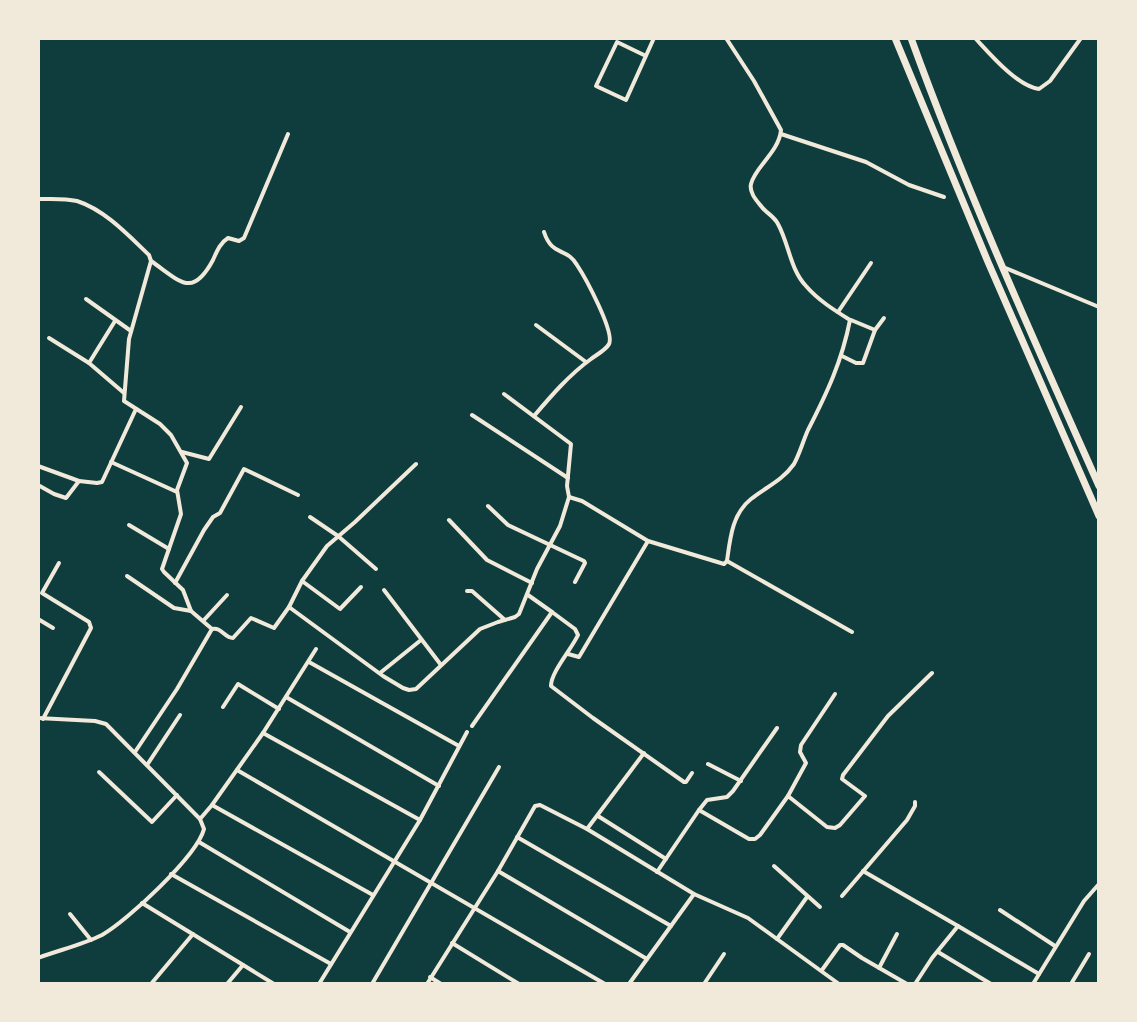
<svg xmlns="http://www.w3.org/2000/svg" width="1137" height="1022" viewBox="0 0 1137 1022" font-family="'DejaVu Sans',sans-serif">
	<rect width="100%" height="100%" fill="#0f3d3e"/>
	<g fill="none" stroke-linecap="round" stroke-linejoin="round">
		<g stroke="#f1e9da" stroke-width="4">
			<path d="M975,38C990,54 1017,86 1039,89L1050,81L1081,38"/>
			<polyline points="646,56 617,42 596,86 626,100 654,38"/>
			<polyline points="781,134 866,162 909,185 944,197"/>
			<path d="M38,199C51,199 64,198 77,201C105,210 128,235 149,255L151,261L129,339L124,401L160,424L171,435L187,463L177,490L181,514L162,569L164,572L183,590L191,611L212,629L177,689L135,752"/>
			<path d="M151,261C180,281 192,299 213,260C217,251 220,243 228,238L239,241L244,238L288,134"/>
			<polyline points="1003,267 1099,307"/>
			<polyline points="86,299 131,331"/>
			<polyline points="838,312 871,263"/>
			<polyline points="851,320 875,330"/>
			<polyline points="115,321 89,363 124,393"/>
			<polyline points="536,325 586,362"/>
			<polyline points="49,338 89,363"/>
			<polyline points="842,356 856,363 863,363 875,330 884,318"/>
			<polyline points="504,394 571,444 567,486 569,497"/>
			<polyline points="472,415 568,478"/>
			<path d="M534,416C551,396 569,375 591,359C596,355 606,350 609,344C615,332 585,277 577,265C567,247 552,257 544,232"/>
			<polyline points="182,452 209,459 241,407"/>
			<polyline points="111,462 177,492"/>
			<polyline points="38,466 79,481"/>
			<polyline points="38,485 54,494 66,498 79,481 97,483 102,482 136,409"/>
			<polyline points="488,506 508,525 584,561 585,563 575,582"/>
			<polyline points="310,517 338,536 376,569"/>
			<polyline points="449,520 487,560 532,583"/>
			<polyline points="129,525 169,549"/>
			<polyline points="727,561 852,632"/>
			<polyline points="127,576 174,608 191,611"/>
			<polyline points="302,581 340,609 361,587"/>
			<polyline points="175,583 204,530 213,517 220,513 244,469 298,495"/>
			<polyline points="384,590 441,665"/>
			<polyline points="467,591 472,591 505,620"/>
			<polyline points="289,607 302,581 327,546 355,522 416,464"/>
			<path d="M552,612L575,629L578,635C571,650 551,672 551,686L593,718L684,782H686L692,773"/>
			<polyline points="38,619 53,628"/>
			<polyline points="204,620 227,595"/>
			<path d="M212,629C222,627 224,638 233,638L251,618L274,628L289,607L383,676L403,688L409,690L416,689L480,629L498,622L515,617L519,614L537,569L560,526L569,497L582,501L648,541L724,564L727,561C730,539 732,514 751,499C766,487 782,481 794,464C800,453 803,441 808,430C827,393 842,361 850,320C834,310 818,300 806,286C790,269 789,244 778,224C774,216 766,213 761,206C756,200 749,192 751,184C755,167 779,152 781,130L754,81L726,38"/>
			<polyline points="568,654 579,657 648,541"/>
			<polyline points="309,662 459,746"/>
			<polyline points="380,673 421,640"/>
			<polyline points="286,697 439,786"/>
			<polyline points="223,707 238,684 279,709"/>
			<path d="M38,718L95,721L106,724L200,819L204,829C197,856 127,921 102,935C82,945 59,950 38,958"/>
			<polyline points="43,719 91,628 89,622 42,593 59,563"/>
			<polyline points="472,726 552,612 528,595"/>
			<polyline points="263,733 420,820"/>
			<polyline points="708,764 741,781"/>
			<polyline points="147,765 180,715"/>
			<polyline points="237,770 605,984"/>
			<polyline points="99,772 152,822 177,795"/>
			<polyline points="788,796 806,763 800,752 801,745 835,694"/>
			<polyline points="212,805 373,895"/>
			<polyline points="699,810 707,800 727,797 733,791 777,728"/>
			<polyline points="598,816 666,859"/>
			<polyline points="200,819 212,805 263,733 316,649"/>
			<polyline points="587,829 644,753"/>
			<polyline points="517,837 671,926"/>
			<polyline points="199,842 350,932"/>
			<polyline points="774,866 820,907"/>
			<polyline points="498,871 647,959"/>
			<polyline points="863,871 958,926"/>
			<polyline points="657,872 699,810 749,839 755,839 760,835 788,796 827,827 835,828 840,825 865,796 842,779 843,775 888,716 932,673"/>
			<polyline points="171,874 331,964"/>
			<polyline points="842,896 907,820 915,806 915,802"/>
			<polyline points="142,903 274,984"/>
			<polyline points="1000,910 1055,946"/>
			<polyline points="70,914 91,940"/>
			<polyline points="777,939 807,897"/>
			<polyline points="452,943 519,984"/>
			<polyline points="938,952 991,984"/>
			<polyline points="879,968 897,934"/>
			<polyline points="822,970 840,945 843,945 862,958 907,984"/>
			<polyline points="430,977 441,984"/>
			<polyline points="151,984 193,934"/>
			<polyline points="227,984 243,965"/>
			<polyline points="319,984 420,820 467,732"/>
			<polyline points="372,984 499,767"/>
			<polyline points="427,984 498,871 535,806 540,805 587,829 694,894 748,918 839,984"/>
			<polyline points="629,984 694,894"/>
			<polyline points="704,984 724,954"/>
			<polyline points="768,984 769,984"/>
			<polyline points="915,984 932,958 958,926 1039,974"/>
			<polyline points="1033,984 1084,901 1099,884"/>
			<polyline points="1071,984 1089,954"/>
		</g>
		<g stroke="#f1e9da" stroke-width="7">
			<polyline points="895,38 988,262 1099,516"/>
			<path d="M911,38C966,190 1033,338 1099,486"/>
		</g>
	</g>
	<rect width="1137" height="1022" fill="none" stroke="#f1e9da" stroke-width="80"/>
</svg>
